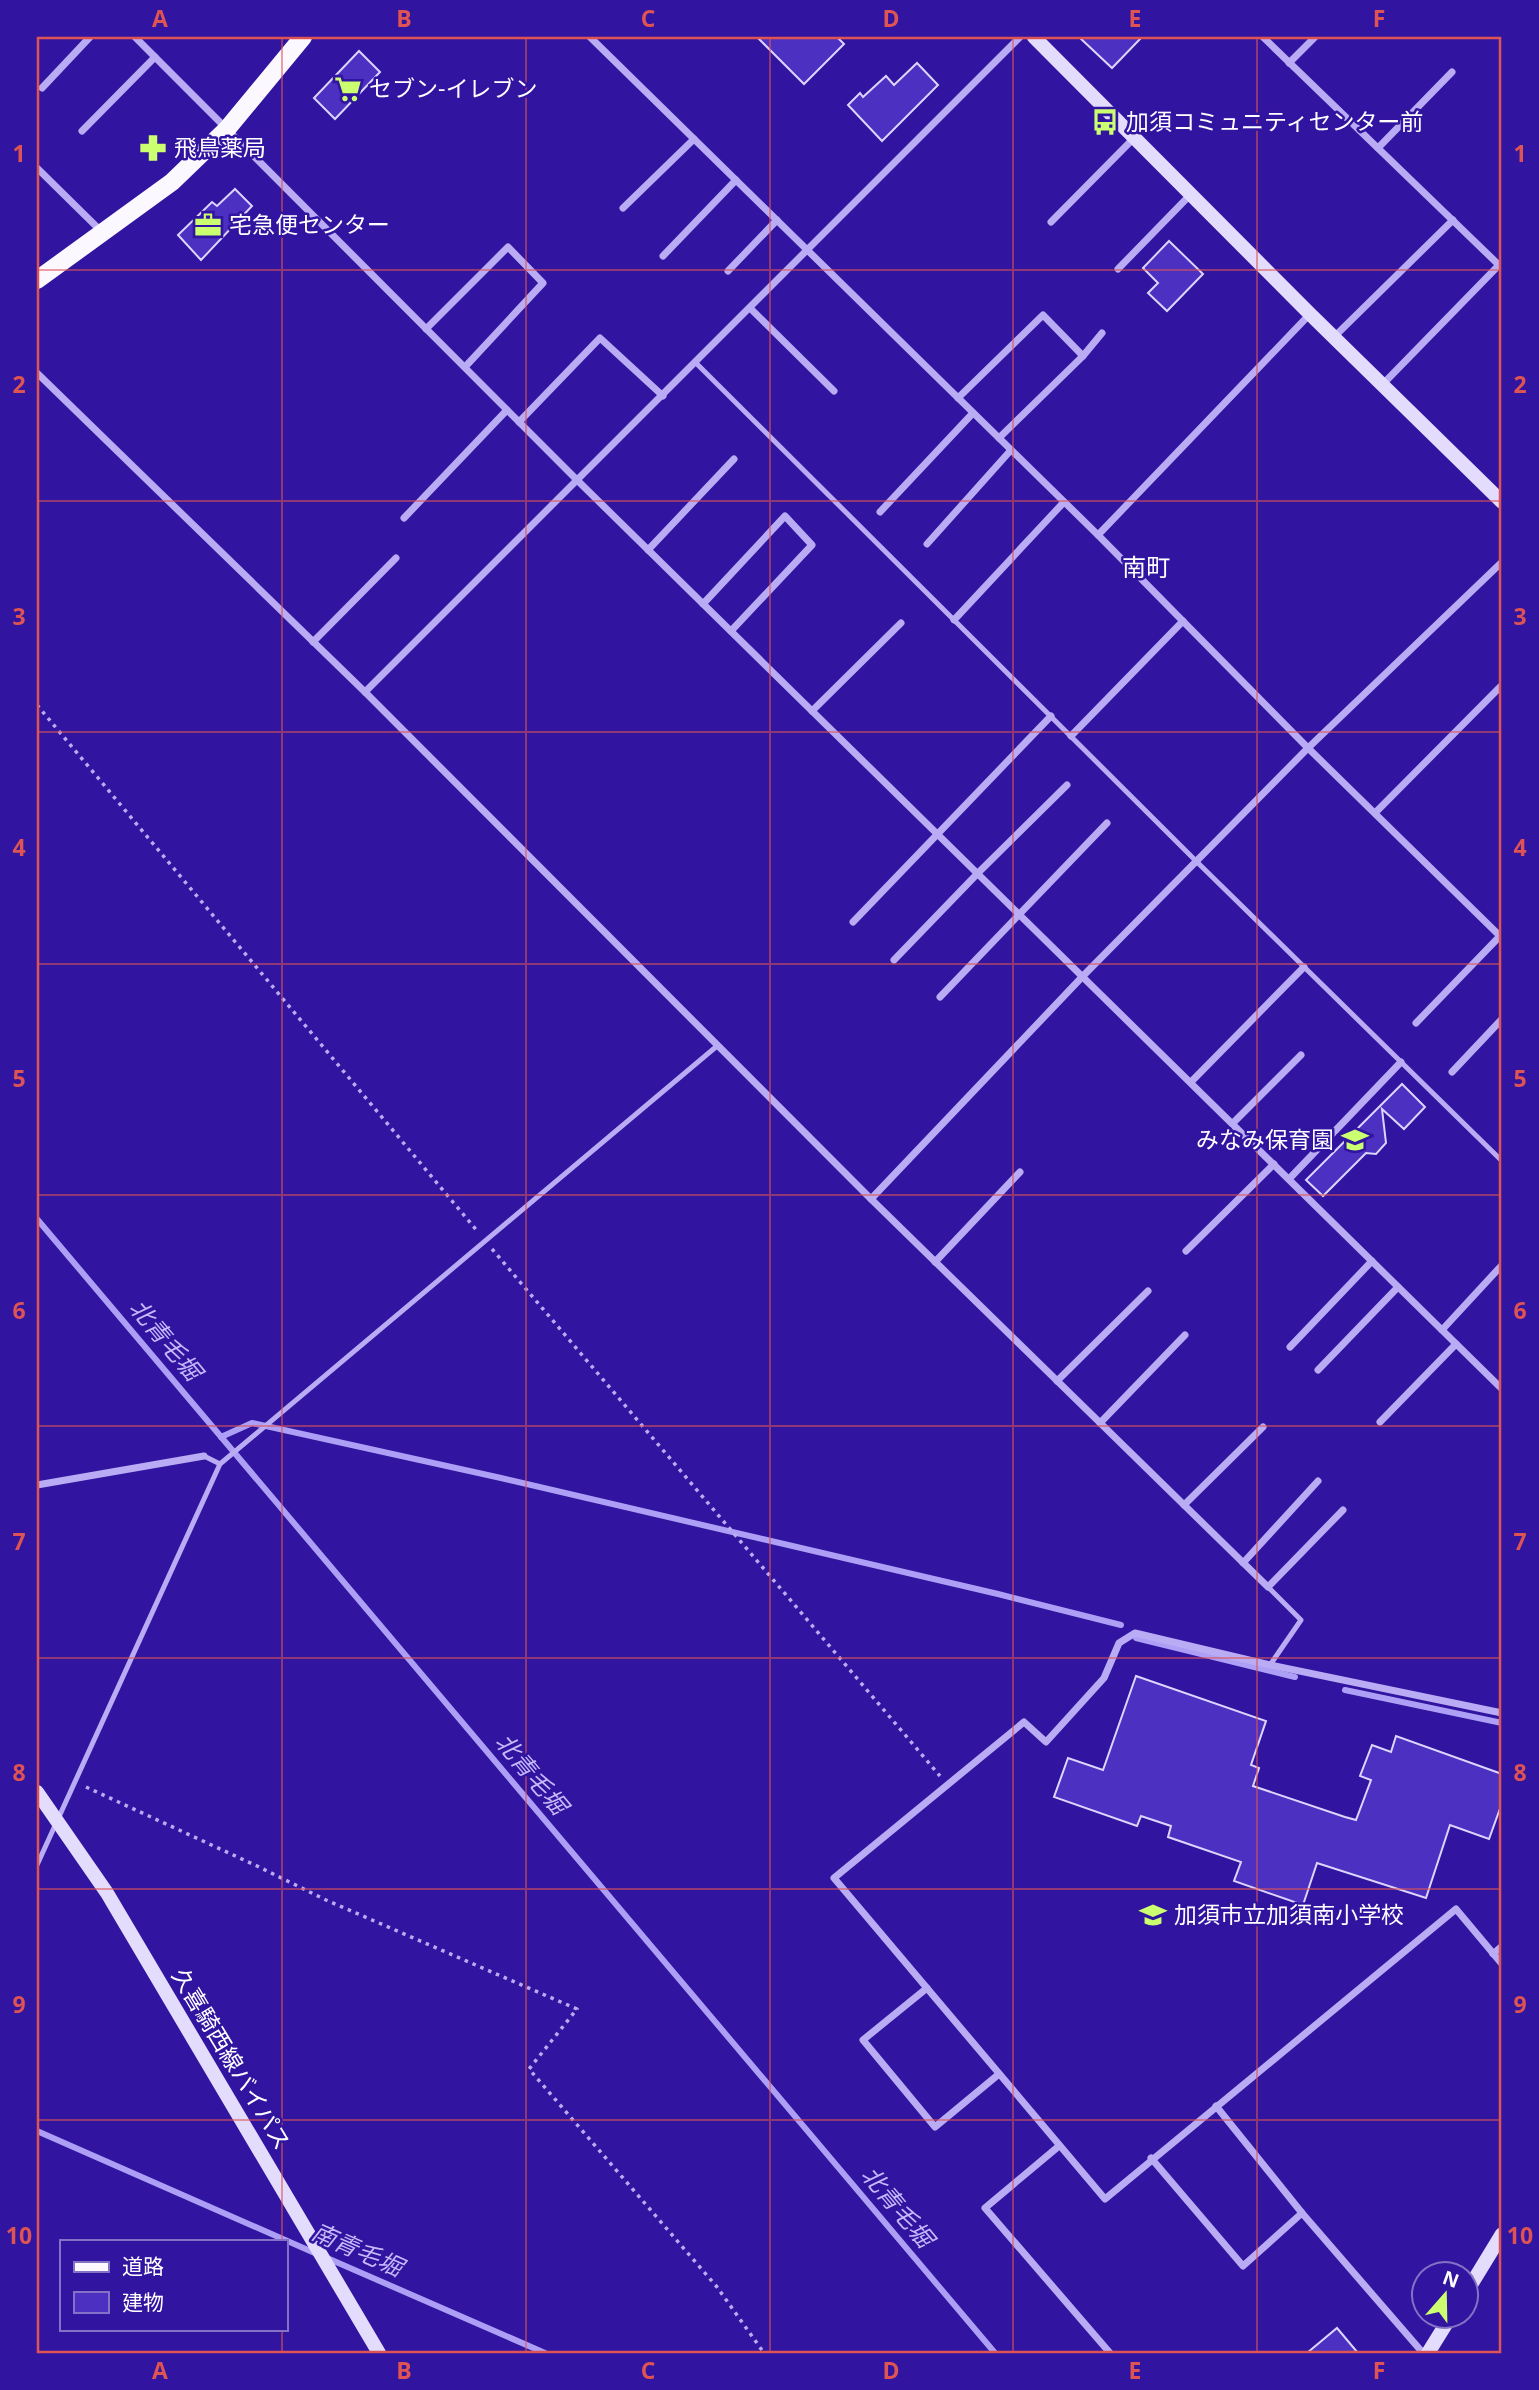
<svg xmlns="http://www.w3.org/2000/svg" width="1539" height="2390" viewBox="0 0 1539 2390" font-family="'Open Sans','Noto Sans JP',sans-serif">
	<rect width="100%" height="100%" fill="#31149f"/>
	<g fill="none" stroke-linecap="round" stroke-linejoin="round">
		<g stroke="#ae9ff6" stroke-width="6">
			<polyline points="37,1219 995,2353"/>
			<polyline points="221,1437 252,1423 501,1478 998,1594 1121,1625"/>
			<polyline points="1136,1638 1295,1677"/>
			<polyline points="1345,1690 1502,1723"/>
			<polyline points="37,2131 317,2254"/>
			<polyline points="327,2258 545,2353"/>
		</g>
	</g>
	<g fill="#4c30c1" stroke="#dcd5fd" stroke-width="2">
		<polygon points="757,37 837,37 844,44 804,84"/>
		<polygon points="1079,37 1142,37 1112,68"/>
		<polygon points="359,51 380,72 335,119 314,98"/>
		<polygon points="917,63 938,85 882,141 848,105 860,93 863,97 886,76 894,85"/>
		<polygon points="235,189 252,206 201,260 178,235 212,202 217,206"/>
		<polygon points="1169,241 1203,274 1167,311 1148,293 1158,283 1143,268"/>
		<polygon points="1402,1084 1425,1107 1404,1129 1382,1109 1386,1143 1376,1154 1366,1153 1323,1196 1306,1180"/>
		<polygon points="1136,1676 1266,1721 1251,1765 1259,1768 1253,1786 1345,1817 1356,1820 1371,1780 1360,1776 1372,1745 1391,1752 1396,1736 1502,1774 1502,1803 1489,1839 1450,1825 1426,1898 1317,1863 1303,1905 1234,1881 1241,1862 1168,1837 1171,1826 1141,1816 1137,1826 1054,1797 1068,1758 1103,1770"/>
		<polygon points="1337,2328 1358,2353 1307,2353"/>
	</g>
	<g fill="none" stroke-linecap="round" stroke-linejoin="round">
		<g stroke="#baacf4" stroke-width="3.5" stroke-dasharray="3.5 5" stroke-linecap="butt">
			<polyline points="37,705 478,1232"/>
			<polyline points="492,1249 940,1776"/>
			<polyline points="86,1787 257,1866 326,1900 577,2009 529,2069 717,2287 764,2353"/>
		</g>
		<g stroke="#baacf4" stroke-width="5">
			<polyline points="696,363 1196,861 1502,1161"/>
			<polyline points="204,1456 220,1464"/>
			<polyline points="1268,1587 1301,1620 1270,1665"/>
			<polyline points="37,1865 220,1464 717,1046"/>
		</g>
		<g stroke="#baacf4" stroke-width="7">
			<polyline points="135,37 578,481 1502,1389"/>
			<polyline points="590,37 1098,535 1308,748 1502,938"/>
			<polyline points="1263,37 1502,268"/>
			<polyline points="1289,63 1315,37"/>
			<polyline points="42,88 90,37"/>
			<polyline points="82,131 155,57"/>
			<polyline points="1378,148 1452,72"/>
			<polyline points="37,168 101,231"/>
			<polyline points="623,208 694,139"/>
			<polyline points="1051,222 1134,138"/>
			<polyline points="663,256 736,180"/>
			<polyline points="1118,269 1191,194"/>
			<polyline points="728,271 777,220"/>
			<polyline points="751,309 834,391"/>
			<polyline points="426,329 508,247 543,283 465,367"/>
			<polyline points="1334,337 1453,220"/>
			<polyline points="37,373 365,692 871,1199 1268,1587 1343,1510"/>
			<polyline points="1382,385 1499,265"/>
			<polyline points="958,398 1043,315 1083,356"/>
			<polyline points="519,422 600,338 663,396"/>
			<polyline points="999,438 1083,356 1102,333"/>
			<polyline points="880,512 973,413"/>
			<polyline points="404,518 507,410"/>
			<polyline points="1098,535 1310,314"/>
			<polyline points="927,544 1011,450"/>
			<polyline points="648,550 734,459"/>
			<polyline points="703,604 785,516 812,545 731,631"/>
			<polyline points="954,620 1064,502"/>
			<polyline points="313,642 396,558"/>
			<polyline points="365,692 1020,37"/>
			<polyline points="812,711 901,623"/>
			<polyline points="1071,736 1183,621"/>
			<polyline points="1375,813 1502,685"/>
			<polyline points="853,922 1051,716"/>
			<polyline points="894,960 978,873 1067,785"/>
			<polyline points="940,997 1107,823"/>
			<polyline points="1416,1023 1500,936"/>
			<polyline points="1452,1072 1502,1019"/>
			<polyline points="1191,1082 1304,967"/>
			<polyline points="1233,1123 1301,1055"/>
			<polyline points="1289,1179 1401,1062"/>
			<polyline points="871,1199 1083,976 1308,748 1502,562"/>
			<polyline points="1186,1251 1274,1164"/>
			<polyline points="935,1262 1020,1172"/>
			<polyline points="1442,1330 1502,1265"/>
			<polyline points="1290,1347 1372,1261"/>
			<polyline points="1318,1370 1398,1287"/>
			<polyline points="1057,1381 1148,1291"/>
			<polyline points="1380,1422 1456,1344"/>
			<polyline points="1100,1423 1185,1335"/>
			<polyline points="37,1485 204,1456"/>
			<polyline points="1184,1505 1263,1427"/>
			<polyline points="1243,1563 1318,1481"/>
			<polyline points="1502,1713 1270,1665 1135,1633 1119,1643 1104,1678 1046,1742 1024,1722 834,1878 1105,2199 1456,1909 1502,1964"/>
			<polyline points="1493,1954 1502,1946"/>
			<polyline points="927,1988 863,2040 935,2127 999,2074"/>
			<polyline points="1216,2106 1302,2213"/>
			<polyline points="1059,2146 985,2208 1110,2353"/>
			<polyline points="1151,2158 1243,2266 1302,2213 1423,2353"/>
		</g>
		<g stroke="#e3dcfd" stroke-width="14">
			<polyline points="1034,37 1310,314 1502,502"/>
			<polyline points="37,1792 107,1893 379,2353"/>
			<polyline points="1466,2293 1502,2234"/>
			<polyline points="1428,2353 1451,2316"/>
		</g>
		<polyline stroke="#fbf9ff" stroke-width="18" points="37,280 172,182 227,129 303,37"/>
	</g>
	<path fill="none" stroke="#de5353" stroke-width="2" stroke-opacity="0.55" d="M282,37V2241M526,37V2353M770,37V2353M1013,37V2353M1257,37V2353M37,270H1502M37,501H1502M37,732H1502M37,964H1502M37,1195H1502M37,1426H1502M37,1658H1502M37,1889H1502M37,2120H1502M282,2329V2353"/>
	<defs>
		<symbol id="supermarket-bare" viewBox="-9 -9 18 18"><path d="M-6-5.5h2.5l.6 2H6L4.5 2H-2.5L-4.4-4H-6ZM-1.5 3.2a1.3 1.3 0 1 0 .1 0ZM3 3.2a1.3 1.3 0 1 0 .1 0Z" fill="#ccff6f" stroke="#31149f" stroke-width="2.5" paint-order="stroke"/></symbol>
		<symbol id="bus-bare" viewBox="-9 -9 18 18"><path d="M-5-6H5V4H4V6H2V4H-2V6H-4V4H-5ZM-3.5-4V0h7V-4ZM-3.5 1.2v1.5H-2V1.2ZM2 1.2v1.5H3.5V1.2Z" fill="#ccff6f" stroke="#31149f" stroke-width="2.5" paint-order="stroke"/></symbol>
		<symbol id="pharmacy-bare" viewBox="-9 -9 18 18"><path d="M-2-6h4v4h4v4h-4v4h-4v-4h-4v-4h4Z" fill="#ccff6f" stroke="#31149f" stroke-width="2.5" paint-order="stroke"/></symbol>
		<symbol id="office-bare" viewBox="-9 -9 18 18"><path d="M-6-3h4V-5.5h4V-3h4V5H-6ZM-1-4.5V-3h2v-1.5ZM-6 0V1H6V0Z" fill="#ccff6f" stroke="#31149f" stroke-width="2.5" paint-order="stroke"/></symbol>
		<symbol id="school-bare" viewBox="-9 -9 18 18"><path d="M0-5L7-2L0 1L-7-2ZM-4 1L0 2.5L4 1V4Q0 6-4 4Z" fill="#ccff6f" stroke="#31149f" stroke-width="2.5" paint-order="stroke"/></symbol>
	</defs>
	<g fill-rule="evenodd">
		<use href="#supermarket-bare" x="329" y="70" width="38" height="38"/>
		<use href="#bus-bare" x="1086" y="103" width="38" height="38"/>
		<use href="#pharmacy-bare" x="134" y="129" width="38" height="38"/>
		<use href="#office-bare" x="189" y="206" width="38" height="38"/>
		<use href="#school-bare" x="1336" y="1121" width="38" height="38"/>
		<use href="#school-bare" x="1134" y="1896" width="38" height="38"/>
	</g>
	<g text-anchor="middle" stroke-width="5" stroke-linejoin="round" paint-order="stroke">
		<g font-size="23" fill="#fff" stroke="#31149f" text-anchor="start">
			<text x="369" y="97">セブン-イレブン</text>
			<text x="1126" y="130">加須コミュニティセンター前</text>
			<text x="174" y="156">飛鳥薬局</text>
			<text x="229" y="233">宅急便センター</text>
			<text x="1334" y="1148" text-anchor="end">みなみ保育園</text>
			<text x="1174" y="1923">加須市立加須南小学校</text>
		</g>
		<g font-size="23" fill="#fff" stroke="#31149f">
			<text transform="translate(231 2059) rotate(59)" y="8">久喜騎西線バイパス</text>
		</g>
		<g font-size="24" fill="#fff" stroke="#31149f">
			<text x="1146" y="576">南町</text>
		</g>
		<g font-size="24" font-style="italic" fill="#c5b9fa" stroke="#31149f">
			<text transform="translate(165 1340) rotate(50)" y="8">北青毛堀</text>
			<text transform="translate(531 1774) rotate(50)" y="8">北青毛堀</text>
			<text transform="translate(897 2207) rotate(50)" y="8">北青毛堀</text>
			<text transform="translate(357 2250) rotate(24)" y="8">南青毛堀</text>
		</g>
	</g>
	<rect width="1539" height="2390" fill="none" stroke="#31149f" stroke-width="77"/>
	<rect x="60" y="2240" width="228" height="91" fill="#31149f" stroke="#8372c5" stroke-width="2"/>
	<rect x="74" y="2262" width="35" height="10" fill="#fbf9ff" stroke="#8372c5" stroke-width="2"/>
	<text x="122" y="2274" font-size="21" fill="#ffffff">道路</text>
	<rect x="74" y="2292" width="35" height="21" fill="#4c30c1" stroke="#8372c5" stroke-width="2"/>
	<text x="122" y="2310" font-size="21" fill="#ffffff">建物</text>
	<g transform="translate(1445 2295) rotate(20)"><circle r="33" fill="#31149f" stroke="#8372c5" stroke-width="2"/>
	<path d="M0-5L12 26L0 18L-12 26Z" fill="#ccff6f"/>
	<text y="-10" font-size="19" font-weight="bold" text-anchor="middle" fill="#ffffff">N</text>
	</g>
	<rect x="38" y="38" width="1462" height="2314" fill="none" stroke="#de5353" stroke-width="2.5"/>
	<g font-size="23" text-anchor="middle" font-weight="bold" fill="#de5353">
		<text x="160" y="27">A</text>
		<text x="404" y="27">B</text>
		<text x="648" y="27">C</text>
		<text x="891" y="27">D</text>
		<text x="1135" y="27">E</text>
		<text x="1379" y="27">F</text>
		<text x="19" y="162">1</text>
		<text x="1520" y="162">1</text>
		<text x="19" y="393">2</text>
		<text x="1520" y="393">2</text>
		<text x="19" y="625">3</text>
		<text x="1520" y="625">3</text>
		<text x="19" y="856">4</text>
		<text x="1520" y="856">4</text>
		<text x="19" y="1087">5</text>
		<text x="1520" y="1087">5</text>
		<text x="19" y="1319">6</text>
		<text x="1520" y="1319">6</text>
		<text x="19" y="1550">7</text>
		<text x="1520" y="1550">7</text>
		<text x="19" y="1781">8</text>
		<text x="1520" y="1781">8</text>
		<text x="19" y="2013">9</text>
		<text x="1520" y="2013">9</text>
		<text x="19" y="2244">10</text>
		<text x="1520" y="2244">10</text>
		<text x="160" y="2379">A</text>
		<text x="404" y="2379">B</text>
		<text x="648" y="2379">C</text>
		<text x="891" y="2379">D</text>
		<text x="1135" y="2379">E</text>
		<text x="1379" y="2379">F</text>
	</g>
</svg>
